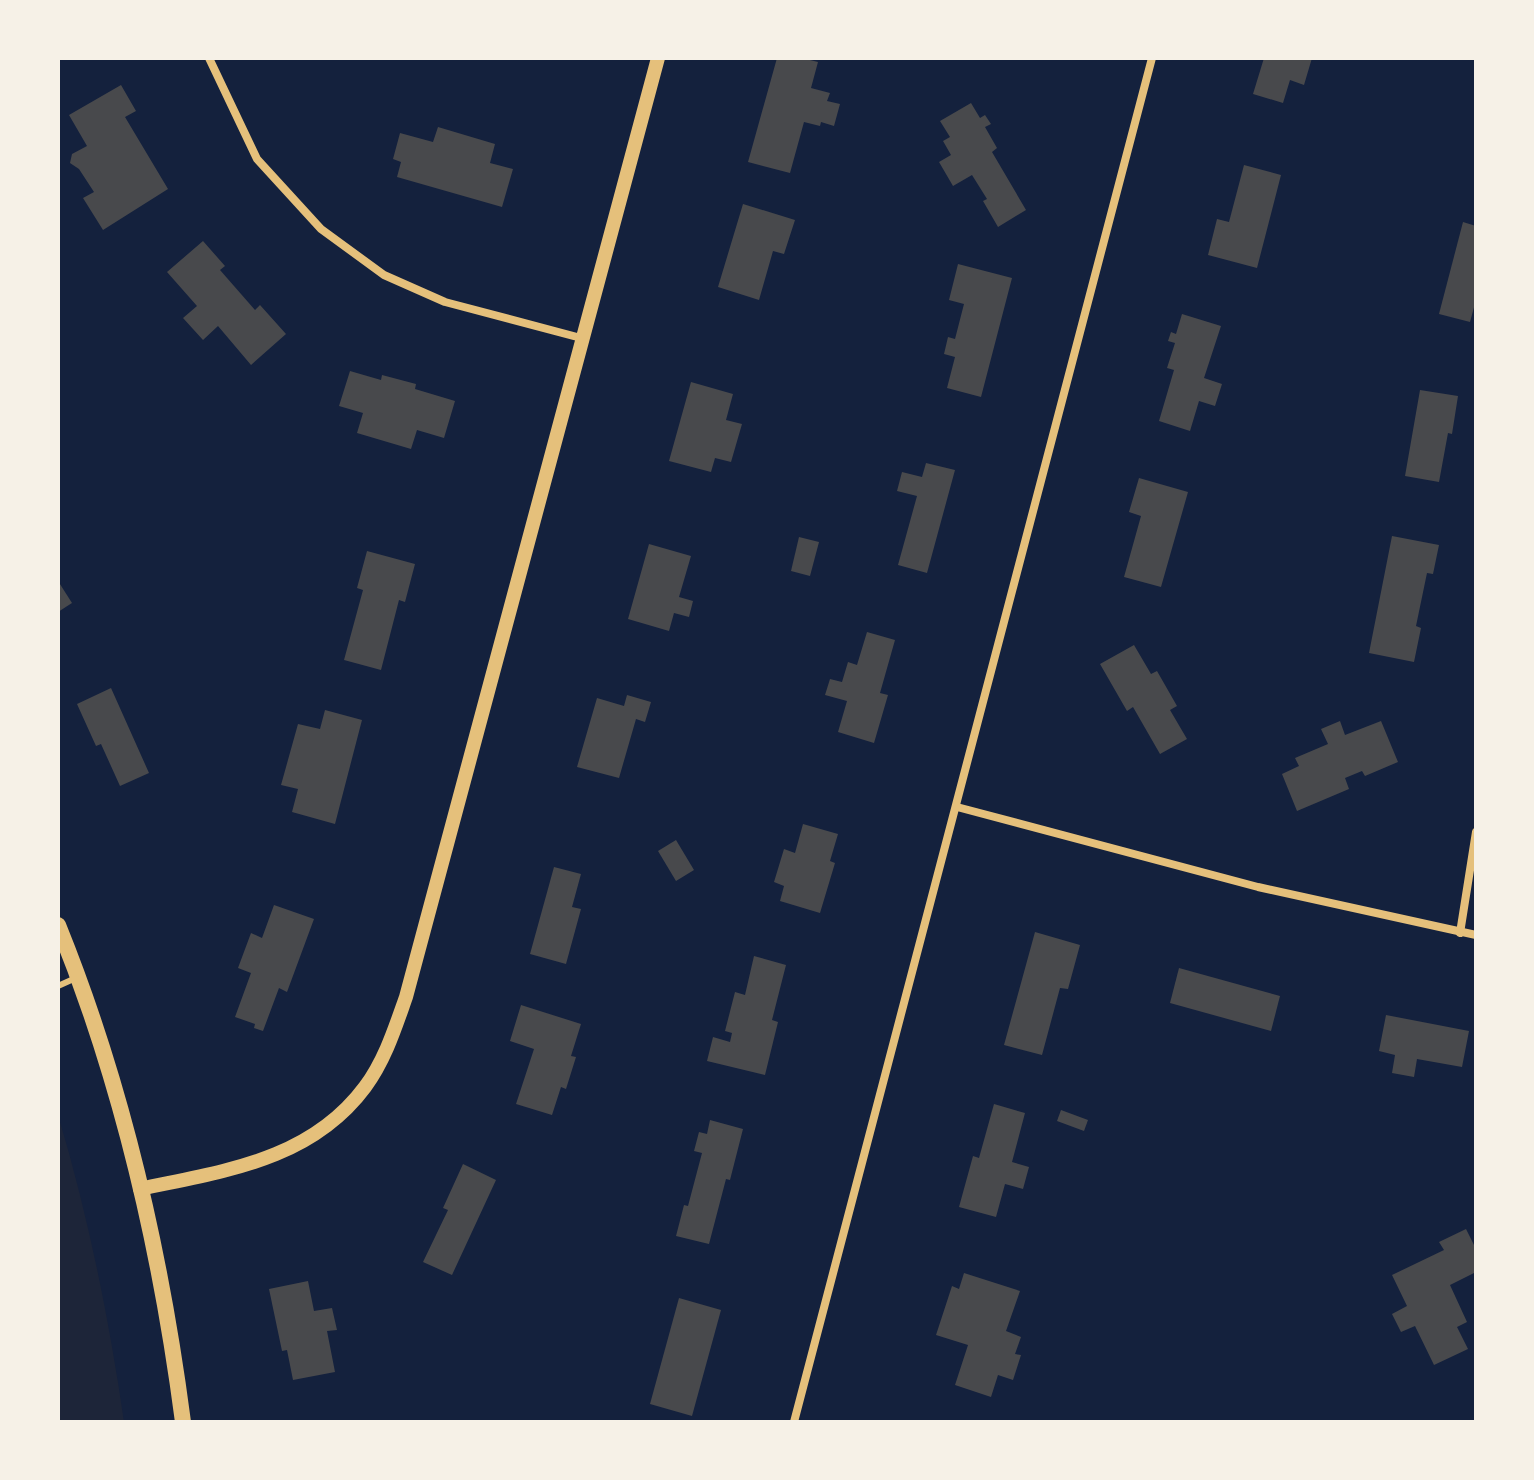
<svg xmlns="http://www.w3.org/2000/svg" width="1534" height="1480" viewBox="0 0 1534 1480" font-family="Montserrat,sans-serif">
	<rect width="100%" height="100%" fill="#14213d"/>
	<path fill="#1d2539" d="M58,1115C88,1215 109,1318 124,1422H58Z"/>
	<g fill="#48494c">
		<polygon points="777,58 802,58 818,62 811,88 830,93 827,101 840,104 834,126 821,122 820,126 804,122 790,173 748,162"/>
		<polygon points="1264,58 1312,58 1304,85 1290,80 1283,103 1253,94"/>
		<polygon points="121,85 136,111 125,117 168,189 103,230 83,198 94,192 79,169 70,163 72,154 87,146 69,115"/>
		<polygon points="971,103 980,118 985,115 991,124 985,127 997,148 992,152 1026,210 998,227 983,201 987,199 972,175 953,186 939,162 951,155 943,141 950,137 940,121"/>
		<polygon points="438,127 495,144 490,163 513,169 502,207 397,177 401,162 393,159 400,133 433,142"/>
		<polygon points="1244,165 1281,175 1257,268 1208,255 1217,219 1229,222"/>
		<polygon points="743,204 795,220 784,254 773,251 759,300 718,287"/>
		<polygon points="1463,222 1476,226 1476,300 1470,322 1439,314"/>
		<polygon points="203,241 225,266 220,270 255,310 260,305 286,334 251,365 218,326 203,340 183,318 197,306 167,272"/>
		<polygon points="958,264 1012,278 981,397 947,388 955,357 944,354 948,337 955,339 964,304 949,300"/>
		<polygon points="1182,314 1221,326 1204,378 1222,384 1215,406 1199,401 1190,431 1159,421 1174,370 1167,368 1175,343 1168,341 1171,332 1176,334"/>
		<polygon points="350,371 381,380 382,375 416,384 415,389 455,401 444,438 417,430 411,449 357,433 363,413 339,406"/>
		<polygon points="691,382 733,394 726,420 742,424 731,462 715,458 711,472 669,461"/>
		<polygon points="1420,390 1458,396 1452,434 1448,433 1439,482 1405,476"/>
		<polygon points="926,463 955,470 927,573 898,565 917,496 897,491 902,472 922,477"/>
		<polygon points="1139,478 1188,492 1161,587 1124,577 1141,516 1129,512"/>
		<polygon points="1392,536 1439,545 1433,574 1427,573 1416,626 1421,628 1414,662 1369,653"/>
		<polygon points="799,537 819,542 810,576 791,571"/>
		<polygon points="649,544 691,556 679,597 693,601 689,617 674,613 669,631 628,619"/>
		<polygon points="367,551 415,564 405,602 399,600 381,670 344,660 363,590 357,588"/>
		<polygon points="58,581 72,603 58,612"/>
		<polygon points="867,632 895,640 880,693 888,695 874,743 838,732 847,701 825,695 830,679 842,682 848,662 857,665"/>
		<polygon points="1134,645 1151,674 1157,671 1177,706 1170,710 1187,739 1160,754 1133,707 1127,711 1100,664"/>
		<polygon points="111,688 149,773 120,786 101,744 96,746 77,704"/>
		<polygon points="627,695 651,702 645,722 636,719 619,778 577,767 597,698 624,706"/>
		<polygon points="325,710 362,720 335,824 292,812 298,789 281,785 298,724 320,729"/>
		<polygon points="1340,721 1345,735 1381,721 1398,762 1365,776 1362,771 1345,778 1349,789 1297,811 1282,774 1299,766 1295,758 1328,744 1321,729"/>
		<polygon points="803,824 838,834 830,861 835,863 820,913 780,901 784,886 774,882 784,849 795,853"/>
		<polygon points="676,840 694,870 676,881 658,851"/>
		<polygon points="554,867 581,874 572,907 581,909 566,964 530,954"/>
		<polygon points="274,905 314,919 287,992 279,988 263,1031 254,1028 255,1024 235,1017 251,973 238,968 251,933 262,938"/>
		<polygon points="1035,932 1080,945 1068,989 1060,988 1042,1055 1004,1045"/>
		<polygon points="754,956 786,965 772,1020 778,1022 765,1075 707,1061 713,1037 730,1042 732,1033 725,1031 735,992 745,995"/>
		<polygon points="1179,968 1280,996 1271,1031 1170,1003"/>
		<polygon points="521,1005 581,1024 571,1056 576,1057 566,1089 561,1087 552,1115 516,1104 534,1049 510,1041"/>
		<polygon points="1386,1015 1469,1031 1462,1067 1417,1059 1414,1077 1392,1073 1395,1055 1379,1051"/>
		<polygon points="994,1104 1025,1113 1012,1162 1029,1167 1023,1189 1005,1184 996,1217 959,1207 973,1156 979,1158"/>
		<polygon points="1061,1110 1088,1120 1084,1131 1057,1121"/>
		<polygon points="710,1120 743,1129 730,1180 726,1179 709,1244 676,1236 684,1205 688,1206 702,1153 694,1151 699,1132 707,1134"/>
		<polygon points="463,1164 496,1180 452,1275 423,1262 448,1210 443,1208"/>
		<polygon points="1466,1229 1476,1249 1476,1272 1450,1285 1467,1322 1457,1327 1468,1349 1434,1365 1415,1326 1401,1332 1392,1314 1407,1306 1392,1275 1444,1250 1439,1242"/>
		<polygon points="964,1273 1020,1291 1006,1331 1021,1337 1015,1354 1021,1355 1013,1380 998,1375 991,1397 955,1385 968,1345 936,1335 952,1286 959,1289"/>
		<polygon points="308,1281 314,1311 332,1308 337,1330 327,1331 335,1372 293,1380 287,1350 282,1351 269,1289"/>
		<polygon points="679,1298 721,1310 692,1416 650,1404"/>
	</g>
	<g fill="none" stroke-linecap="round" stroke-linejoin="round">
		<polyline stroke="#e5c07b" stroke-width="6" points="58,986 78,977"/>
		<g stroke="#e5c07b" stroke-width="8">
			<polyline points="209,58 257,159 321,229 384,275 445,302 581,338"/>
			<polyline points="957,807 1258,887 1476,935"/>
			<polyline points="1460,933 1476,832"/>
			<polyline points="794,1422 1152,58"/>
		</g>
		<path stroke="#e5c07b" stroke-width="14" d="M140,1189C223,1171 310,1161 365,1087C385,1060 395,1028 406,997L658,58"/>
		<path stroke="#e5c07b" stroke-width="16" d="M58,925C122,1083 161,1253 183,1422"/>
	</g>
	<rect width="1534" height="1480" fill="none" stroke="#f6f1e7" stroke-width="120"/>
</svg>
